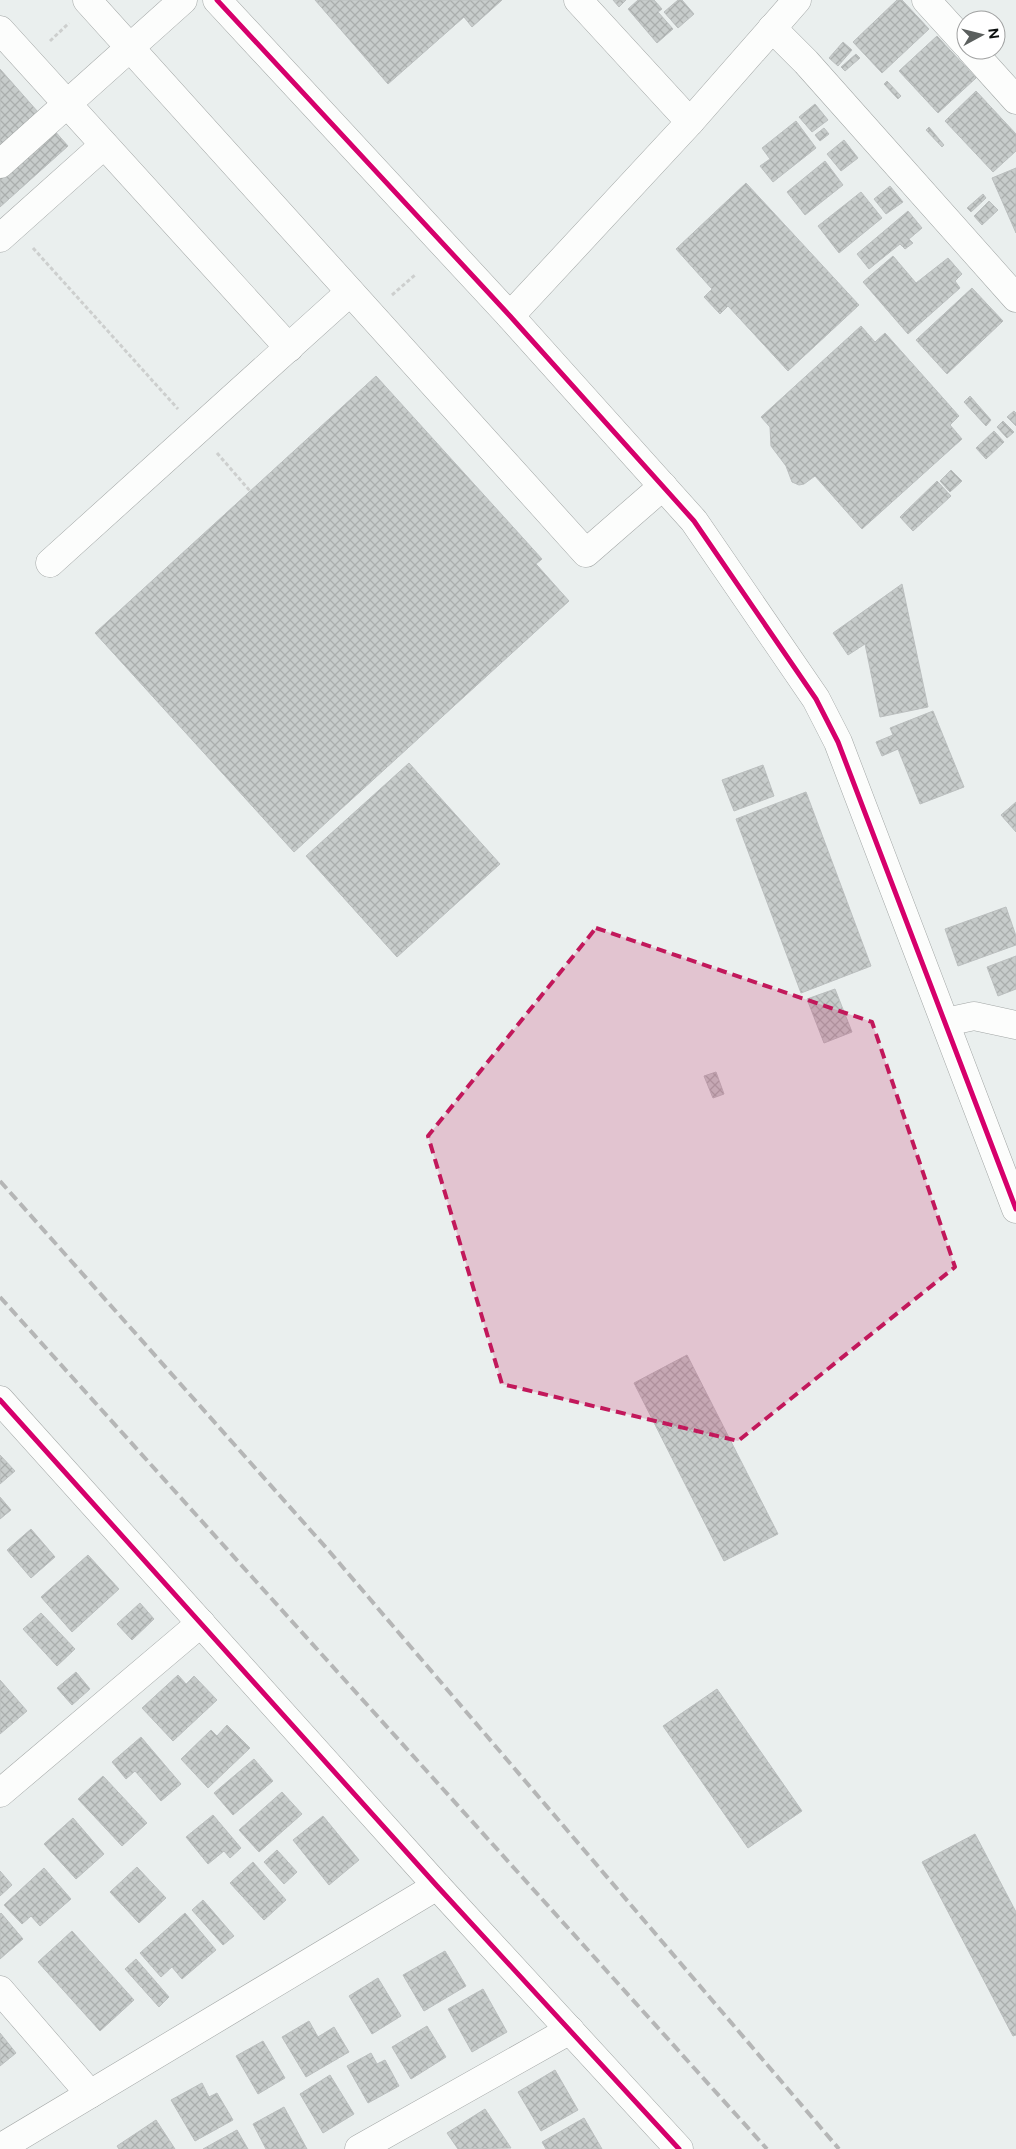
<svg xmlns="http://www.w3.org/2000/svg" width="1016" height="2149" viewBox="0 0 1016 2149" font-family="Figtree,sans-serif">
	<defs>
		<pattern id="building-cross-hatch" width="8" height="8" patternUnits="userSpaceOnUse" patternTransform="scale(1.25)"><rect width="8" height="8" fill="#c7cccb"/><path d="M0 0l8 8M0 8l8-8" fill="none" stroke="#aaaead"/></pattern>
	</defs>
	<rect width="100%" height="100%" fill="#eaefee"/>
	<g fill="url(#building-cross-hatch)" stroke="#bbbfbf">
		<polygon points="315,0 502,0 472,27 464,17 388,84"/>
		<polygon points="613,0 626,0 619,7"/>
		<polygon points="638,0 654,0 662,9 658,12 673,29 657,43 628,9"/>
		<polygon points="678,0 682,0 694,14 678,28 664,12"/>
		<polygon points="897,0 902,0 929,29 882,73 853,42"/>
		<polygon points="937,36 976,78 938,113 899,71"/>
		<polygon points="843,42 852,50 838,66 829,58"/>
		<polygon points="856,54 860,58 845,71 841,67"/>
		<polygon points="0,69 68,146 0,207"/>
		<polygon points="887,81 901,96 898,99 884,84"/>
		<polygon points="976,91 1016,134 1016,151 993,172 945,121"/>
		<polygon points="815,104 828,120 812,132 799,117"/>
		<polygon points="796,121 816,148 773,182 760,166 770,159 762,148"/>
		<polygon points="929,127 944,145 942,147 926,130"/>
		<polygon points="824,128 829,134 820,141 815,135"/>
		<polygon points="844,140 858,158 841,171 827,154"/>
		<polygon points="825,161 843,185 805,215 787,192"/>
		<polygon points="1016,168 1016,233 992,178"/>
		<polygon points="746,183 859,305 788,371 728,306 720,314 704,297 712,289 676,249"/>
		<polygon points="890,186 903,202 886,214 874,199"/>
		<polygon points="861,192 882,218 839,253 818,226"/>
		<polygon points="983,194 986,198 971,212 967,208"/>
		<polygon points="989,201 998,210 982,225 974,216"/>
		<polygon points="908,211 922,228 909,239 913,243 905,249 900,244 869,269 857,254"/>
		<polygon points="893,256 916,283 948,258 962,274 955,281 960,288 908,334 863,282"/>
		<polygon points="972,288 1003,321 947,374 916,340"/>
		<polygon points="861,326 875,342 885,333 959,416 950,425 962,439 862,529 815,476 804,484 799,485 792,482 786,466 771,446 770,427 761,417"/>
		<polygon points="376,376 542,559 536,564 569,601 294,852 95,633"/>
		<polygon points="970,396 991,420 986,426 964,402"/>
		<polygon points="1014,411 1016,413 1016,426 1007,417"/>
		<polygon points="1003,421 1014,432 1007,438 997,427"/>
		<polygon points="994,431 1004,442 986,459 976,448"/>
		<polygon points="951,470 962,481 950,492 940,481"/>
		<polygon points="937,481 951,496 913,531 900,517"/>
		<polygon points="902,584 928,707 880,717 865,644 848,655 833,633"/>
		<polygon points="933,711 964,787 920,804 898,749 882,756 876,742 893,735 890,728"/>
		<polygon points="409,763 500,864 397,957 306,856"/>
		<polygon points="763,765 774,796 734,811 722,780"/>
		<polygon points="806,792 871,966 801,993 736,819"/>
		<polygon points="1016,802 1016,832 1001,815"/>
		<polygon points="1006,907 1016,936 1016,945 958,966 945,929"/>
		<polygon points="1016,956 1016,989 998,996 987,967"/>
		<polygon points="835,989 852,1032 824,1043 807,999"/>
		<polygon points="716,1072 724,1094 713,1098 704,1076"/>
		<polygon points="687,1355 778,1534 724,1561 634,1383"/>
		<polygon points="0,1455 15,1471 0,1484"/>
		<polygon points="0,1497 11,1510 0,1519"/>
		<polygon points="31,1529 55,1557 31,1578 7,1550"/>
		<polygon points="88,1555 119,1589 72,1632 41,1597"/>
		<polygon points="140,1603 154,1619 132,1640 117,1624"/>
		<polygon points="41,1613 75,1649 57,1666 23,1629"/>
		<polygon points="76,1672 90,1689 72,1705 57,1688"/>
		<polygon points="178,1675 186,1684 194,1676 217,1700 173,1741 142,1708"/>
		<polygon points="0,1680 27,1711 0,1734"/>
		<polygon points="717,1689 802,1811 748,1848 663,1726"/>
		<polygon points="227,1725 250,1748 208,1788 181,1759 211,1730 217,1736"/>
		<polygon points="141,1737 181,1784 161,1801 135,1771 126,1779 112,1762"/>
		<polygon points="254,1759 273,1781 233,1815 214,1793"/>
		<polygon points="103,1776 147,1823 122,1846 78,1799"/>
		<polygon points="282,1792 302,1814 259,1852 239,1830"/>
		<polygon points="213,1815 241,1848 230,1858 224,1851 208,1864 186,1837"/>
		<polygon points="323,1816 359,1860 329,1885 293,1840"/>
		<polygon points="73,1818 104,1854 76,1879 44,1844"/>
		<polygon points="975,1834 1016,1912 1016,2035 1013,2036 922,1862"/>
		<polygon points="277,1850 297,1872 284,1884 264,1862"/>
		<polygon points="253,1862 286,1900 264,1920 230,1883"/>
		<polygon points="137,1867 166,1898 139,1923 110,1892"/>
		<polygon points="44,1868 71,1899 40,1926 31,1916 22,1924 4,1905"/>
		<polygon points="0,1871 12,1885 0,1896"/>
		<polygon points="203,1900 234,1936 223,1945 192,1910"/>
		<polygon points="1,1913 23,1939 0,1959 0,1914"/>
		<polygon points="185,1913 216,1950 182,1979 172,1967 161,1977 140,1953"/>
		<polygon points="72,1931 134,2000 100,2031 38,1962"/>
		<polygon points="445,1951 466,1986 424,2011 403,1975"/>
		<polygon points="136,1959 169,1997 159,2007 125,1969"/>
		<polygon points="378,1978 401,2016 372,2034 349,1996"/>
		<polygon points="483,1989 507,2032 472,2052 448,2009"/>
		<polygon points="309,2021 318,2037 334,2027 349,2052 306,2077 282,2037"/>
		<polygon points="427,2026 446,2057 411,2079 392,2047"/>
		<polygon points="0,2033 16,2053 0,2066"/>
		<polygon points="263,2041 285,2078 258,2094 236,2056"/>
		<polygon points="371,2053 377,2064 385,2060 399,2086 368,2103 347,2066"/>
		<polygon points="555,2070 578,2110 541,2131 518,2092"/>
		<polygon points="330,2075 354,2114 323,2133 300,2094"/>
		<polygon points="202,2083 209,2097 217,2093 233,2120 195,2141 171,2100"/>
		<polygon points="284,2107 307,2149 266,2149 253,2124"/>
		<polygon points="485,2109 511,2148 458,2149 447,2133"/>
		<polygon points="584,2118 602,2149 546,2149 542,2142"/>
		<polygon points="156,2120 175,2149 119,2149 117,2146"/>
		<polygon points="237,2130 248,2149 203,2149"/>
	</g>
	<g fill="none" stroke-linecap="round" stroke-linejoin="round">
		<defs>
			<g id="minor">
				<polyline points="87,0 586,553 663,486"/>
				<polyline points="217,0 510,316 694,521 816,699 838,742 1016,1209"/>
				<polyline points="578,0 690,122"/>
				<polyline points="926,0 966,44"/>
				<polyline points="772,28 806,62 1016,298"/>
				<polyline points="0,30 289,348"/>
				<polyline points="971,50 1016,100"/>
				<polyline points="0,164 183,0"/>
				<polyline points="0,238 104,145"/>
				<polyline points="510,316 690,122 797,0"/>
				<polyline points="50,563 350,292"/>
				<polyline points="946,1022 974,1016 1016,1025"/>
				<polyline points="0,1400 437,1886 679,2149"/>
				<polyline points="0,1793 201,1623"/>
				<polyline points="0,1990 90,2094"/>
				<polyline points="0,2148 437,1886"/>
				<polyline points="359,2149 570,2030"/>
			</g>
		</defs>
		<use href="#minor" stroke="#a2a6a5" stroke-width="29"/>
		<g stroke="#cdcfce" stroke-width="3" stroke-dasharray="4 2.5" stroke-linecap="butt">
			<polyline points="50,41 69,23"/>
			<polyline points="33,248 178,409"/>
			<polyline points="392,295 415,275"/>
			<polyline points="217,453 250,491"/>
		</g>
		<use href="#minor" stroke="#fcfdfc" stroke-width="28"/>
		<g stroke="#b5b6b6" stroke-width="4" stroke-dasharray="10 5" stroke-linecap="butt">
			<polyline points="0,1181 329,1551 839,2149"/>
			<polyline points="0,1297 767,2149"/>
		</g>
		<defs>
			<g id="cycleway">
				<polyline points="217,0 510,316 694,521 816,699 838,742 1016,1209"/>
				<polyline points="0,1400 437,1886 679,2149"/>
			</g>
		</defs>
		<use href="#cycleway" stroke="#fff" stroke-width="8"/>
		<use href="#cycleway" stroke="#d6006c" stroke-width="5"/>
	</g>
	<path fill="#c2185b" fill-opacity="0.2" stroke="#c2185b" stroke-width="4" stroke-dasharray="10 6" stroke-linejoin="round" d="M596,928L872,1022L955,1267L738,1441L502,1384L428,1136Z"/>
	<g transform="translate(981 35) rotate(83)"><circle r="24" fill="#ffffff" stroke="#9fa0a0"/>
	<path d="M0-4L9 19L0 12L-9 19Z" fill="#5b5f5e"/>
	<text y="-8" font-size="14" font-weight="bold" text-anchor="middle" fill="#0e1211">N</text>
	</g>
</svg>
